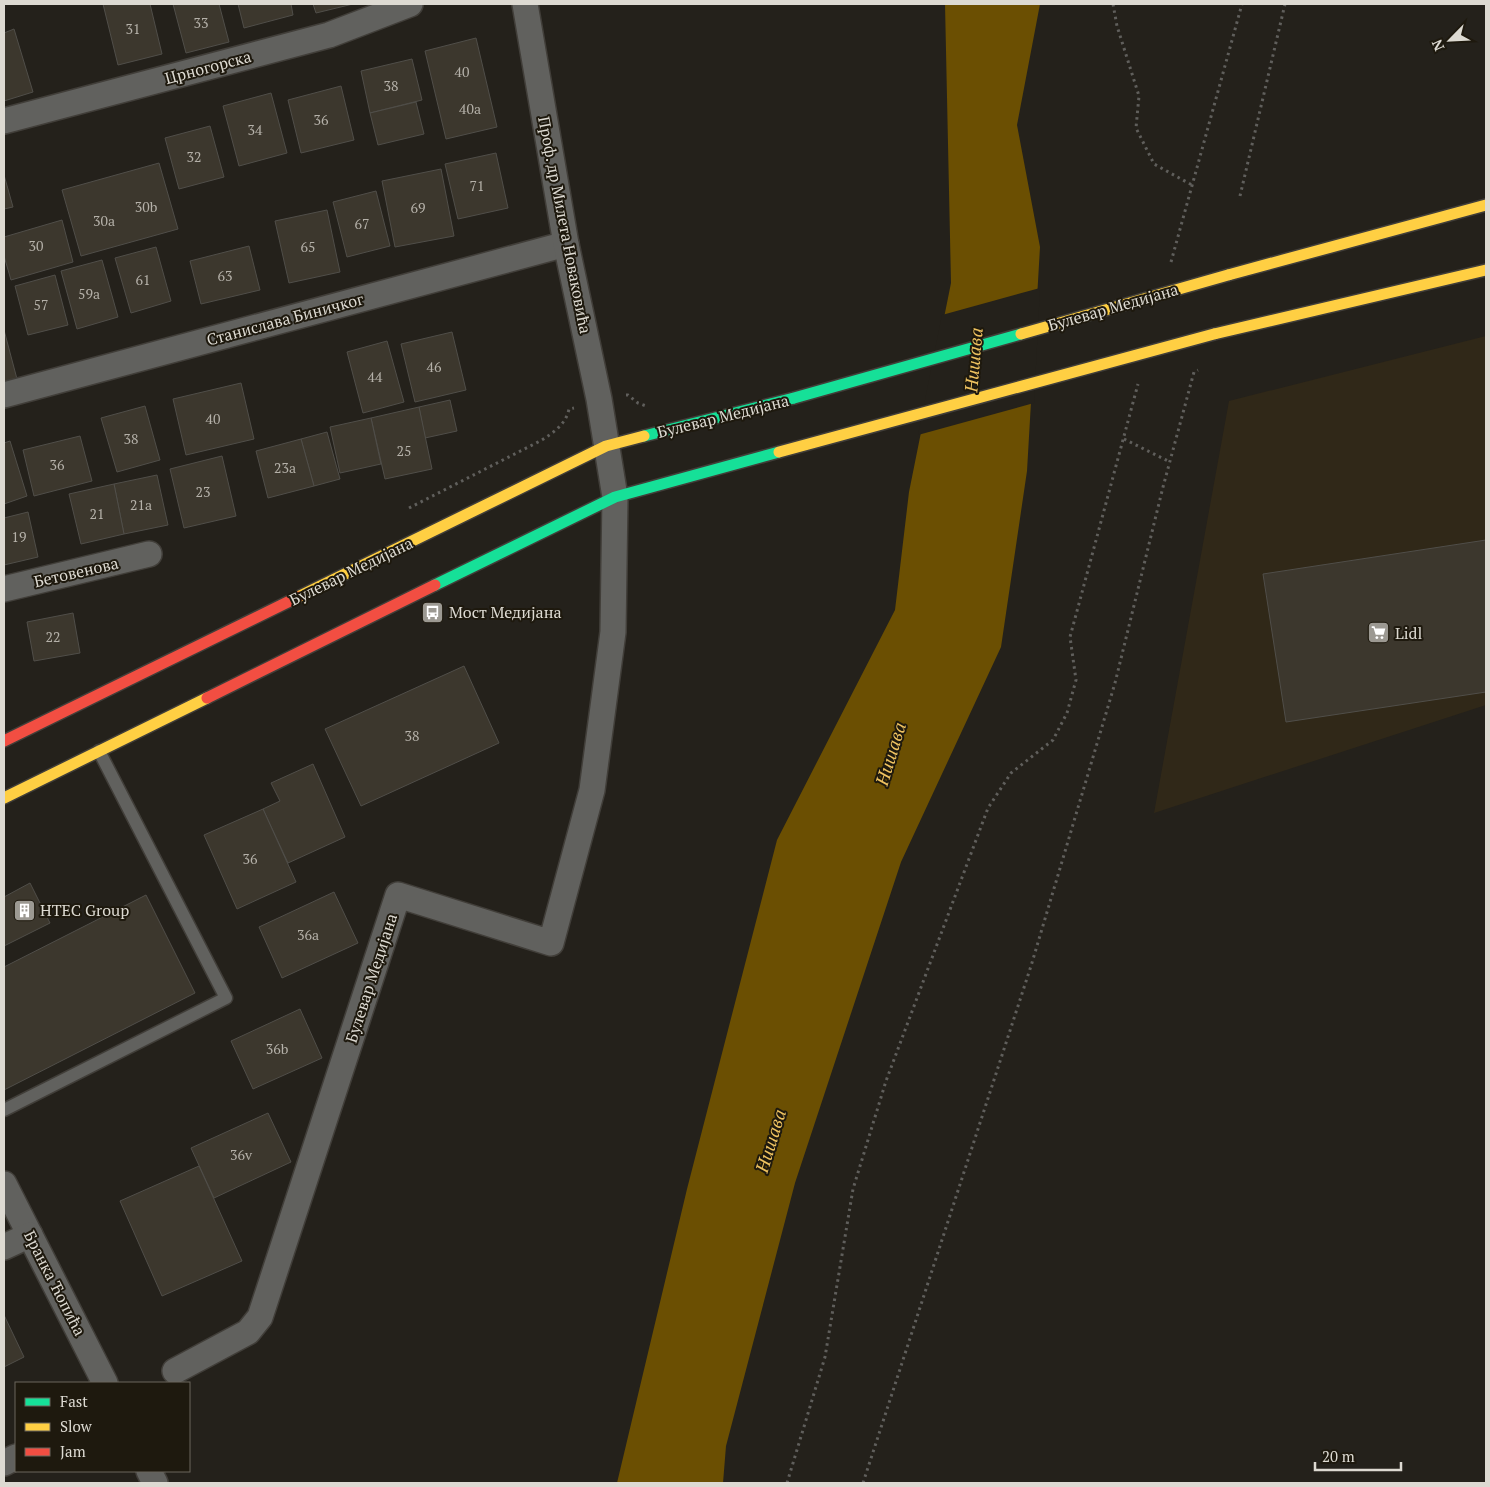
<svg xmlns="http://www.w3.org/2000/svg" width="1490" height="1487" viewBox="0 0 1490 1487" font-family="'PT Serif',serif">
	<rect width="100%" height="100%" fill="#24211b"/>
	<polygon fill="#302818" points="1486,336 1486,705 1154,813 1229,401"/>
	<polygon fill="#6b4f02" points="945,4 1040,4 1017,125 1040,247 1027,471 1001,647 901,862 795,1183 726,1446 723,1483 617,1483 687,1189 777,840 895,610 909,492 951,283"/>
	<polygon fill="#24211b" points="1040,288 1034,403 918,435 942,315"/>
	<g fill="#3c372d" stroke="#504e49">
		<polygon points="103,4 150,4 162,54 118,65"/>
		<polygon points="173,4 219,4 229,42 186,53"/>
		<polygon points="238,4 291,4 293,15 244,28"/>
		<polygon points="313,4 353,4 316,13"/>
		<polygon points="14,29 33,92 4,101 4,33"/>
		<polygon points="476,38 497,127 446,139 425,51"/>
		<polygon points="412,59 422,100 370,113 361,71"/>
		<polygon points="341,86 354,140 301,153 288,100"/>
		<polygon points="271,93 287,153 239,166 223,106"/>
		<polygon points="416,102 424,134 378,145 370,113"/>
		<polygon points="210,126 224,177 179,189 165,138"/>
		<polygon points="496,153 508,208 458,219 445,164"/>
		<polygon points="159,163 178,229 81,256 62,190"/>
		<polygon points="441,169 454,236 395,247 382,181"/>
		<polygon points="4,175 13,207 4,209"/>
		<polygon points="376,191 390,246 347,257 333,202"/>
		<polygon points="327,210 340,272 289,283 275,221"/>
		<polygon points="62,220 73,262 11,280 4,256 4,237"/>
		<polygon points="249,246 260,290 201,304 190,261"/>
		<polygon points="156,247 171,301 131,313 115,258"/>
		<polygon points="102,260 118,317 77,329 61,271"/>
		<polygon points="55,275 68,325 28,335 15,286"/>
		<polygon points="4,330 17,379 4,382"/>
		<polygon points="452,332 466,390 415,402 401,344"/>
		<polygon points="387,341 404,402 363,413 347,352"/>
		<polygon points="241,383 254,439 186,455 173,399"/>
		<polygon points="450,400 457,431 425,438 419,407"/>
		<polygon points="145,406 160,460 117,472 101,418"/>
		<polygon points="419,407 432,469 385,479 371,418"/>
		<polygon points="371,418 381,464 340,473 330,427"/>
		<polygon points="327,432 340,479 314,486 301,439"/>
		<polygon points="80,436 92,481 34,496 23,450"/>
		<polygon points="301,439 314,486 268,498 256,451"/>
		<polygon points="10,441 27,496 4,504 4,443"/>
		<polygon points="222,456 236,516 184,528 170,469"/>
		<polygon points="157,475 168,525 124,534 114,484"/>
		<polygon points="114,484 124,534 81,544 69,494"/>
		<polygon points="28,512 38,557 4,565 4,518"/>
		<polygon points="1486,540 1486,692 1286,722 1263,574"/>
		<polygon points="73,613 80,653 34,661 27,622"/>
		<polygon points="464,666 499,743 361,806 325,729"/>
		<polygon points="313,764 345,837 288,863 263,809 280,801 271,783"/>
		<polygon points="263,809 296,882 237,909 204,835"/>
		<polygon points="30,883 50,923 4,946 4,897"/>
		<polygon points="334,892 358,943 282,978 259,927"/>
		<polygon points="146,895 195,993 4,1090 4,967"/>
		<polygon points="300,1009 322,1058 253,1089 231,1041"/>
		<polygon points="268,1113 291,1162 214,1198 191,1148"/>
		<polygon points="199,1166 242,1261 162,1296 120,1201"/>
		<polygon points="4,1315 24,1357 4,1367"/>
	</g>
	<g fill="none" stroke-linecap="round" stroke-linejoin="round">
		<defs>
			<polyline id="lane" points="4,1110 226,998 99,751"/>
			<g id="street">
				<polyline points="4,121 329,35 410,4"/>
				<polyline points="4,395 566,244"/>
				<polyline points="4,589 149,554"/>
				<polyline points="4,1184 105,1383"/>
				<polyline points="4,1247 30,1235"/>
				<polyline points="175,1371 248,1332 260,1317 398,895 551,943 592,790 613,632 615,497 599,399 566,244 525,4"/>
				<polyline points="4,1463 16,1457"/>
				<polyline points="149,1471 155,1483"/>
			</g>
			<g id="fast">
				<polyline points="644,436 794,398"/>
				<polyline points="435,585 615,497 779,452"/>
			</g>
			<g id="slow">
				<polyline points="1228,275 1486,205"/>
				<polyline points="1214,334 1486,270"/>
				<polyline points="298,597 606,446 644,436"/>
				<polyline points="4,798 207,698"/>
			</g>
			<g id="jam">
				<polyline points="207,698 435,585"/>
				<polyline points="4,741 298,597"/>
			</g>
		</defs>
		<use href="#lane" stroke="#413e39" stroke-width="15"/>
		<use href="#street" stroke="#413e39" stroke-width="28"/>
		<use href="#fast" stroke="#413e39" stroke-width="14"/>
		<use href="#slow" stroke="#413e39" stroke-width="14"/>
		<use href="#jam" stroke="#413e39" stroke-width="14"/>
		<g stroke="#605f5c" stroke-width="3" stroke-dasharray="2.5 4" stroke-linecap="butt">
			<polyline points="1113,4 1117,26 1139,96 1136,128 1154,164 1192,185"/>
			<polyline points="1240,196 1285,4"/>
			<polyline points="1171,262 1242,4"/>
			<polyline points="626,395 628,395 638,403 646,406"/>
			<polyline points="1124,439 1170,462"/>
			<path d="M409,508L542,440C554,432 566,424 569,409L574,408"/>
			<polyline points="787,1483 825,1357 853,1189 886,1081 988,808 1011,773 1053,740 1067,713 1076,680 1070,637 1138,384"/>
			<polyline points="863,1483 1031,966 1115,683 1163,487 1194,372 1198,370"/>
		</g>
		<use href="#lane" stroke="#61615e" stroke-width="12"/>
		<use href="#street" stroke="#61615e" stroke-width="25"/>
		<use href="#fast" stroke="#16e098" stroke-width="11"/>
		<use href="#slow" stroke="#ffcf43" stroke-width="11"/>
		<use href="#jam" stroke="#f24e42" stroke-width="11"/>
		<defs>
			<polyline id="fast-bridge" points="794,398 1021,334"/>
			<g id="slow-bridge">
				<polyline points="1021,334 1228,275"/>
				<polyline points="779,452 1214,334"/>
			</g>
		</defs>
		<use href="#fast-bridge" stroke="#413e39" stroke-width="14" stroke-linecap="butt"/>
		<use href="#slow-bridge" stroke="#413e39" stroke-width="14" stroke-linecap="butt"/>
		<use href="#fast-bridge" stroke="#16e098" stroke-width="11"/>
		<use href="#slow-bridge" stroke="#ffcf43" stroke-width="11"/>
	</g>
	<defs>
		<symbol id="bus-square" viewBox="-11 -11 22 22"><rect x="-9" y="-9" width="18" height="18" rx="4" fill="#9c9992" stroke="#1e190e"/><path d="M-5-6H5V4H4V6H2V4H-2V6H-4V4H-5ZM-3.5-4V0h7V-4ZM-3.5 1.2v1.5H-2V1.2ZM2 1.2v1.5H3.5V1.2Z" fill="#fff"/></symbol>
		<symbol id="supermarket-square" viewBox="-11 -11 22 22"><rect x="-9" y="-9" width="18" height="18" rx="4" fill="#9c9992" stroke="#1e190e"/><path d="M-6-5.5h2.5l.6 2H6L4.5 2H-2.5L-4.4-4H-6ZM-1.5 3.2a1.3 1.3 0 1 0 .1 0ZM3 3.2a1.3 1.3 0 1 0 .1 0Z" fill="#fff"/></symbol>
		<symbol id="building-square" viewBox="-11 -11 22 22"><rect x="-9" y="-9" width="18" height="18" rx="4" fill="#9c9992" stroke="#1e190e"/><path d="M-4-6H4V6H1V3H-1V6H-4ZM-2.5-4.3h1.7v1.8h-1.7ZM.8-4.3h1.7v1.8H.8ZM-2.5-1h1.7V.8h-1.7ZM.8-1h1.7V.8H.8Z" fill="#fff"/></symbol>
	</defs>
	<g fill-rule="evenodd">
		<use href="#bus-square" x="420" y="600" width="25" height="25"/>
		<use href="#supermarket-square" x="1366" y="620" width="25" height="25"/>
		<use href="#building-square" x="12" y="898" width="25" height="25"/>
	</g>
	<g text-anchor="middle" stroke-width="4" stroke-linejoin="round" paint-order="stroke">
		<g font-size="14" fill="#b5b1a9">
			<text x="201" y="28">33</text>
			<text x="133" y="34">31</text>
			<text x="462" y="77">40</text>
			<text x="391" y="91">38</text>
			<text x="470" y="114">40a</text>
			<text x="321" y="125">36</text>
			<text x="255" y="135">34</text>
			<text x="194" y="162">32</text>
			<text x="477" y="191">71</text>
			<text x="146" y="212">30b</text>
			<text x="418" y="213">69</text>
			<text x="104" y="226">30a</text>
			<text x="362" y="229">67</text>
			<text x="36" y="251">30</text>
			<text x="308" y="252">65</text>
			<text x="225" y="281">63</text>
			<text x="143" y="285">61</text>
			<text x="89" y="299">59a</text>
			<text x="41" y="310">57</text>
			<text x="434" y="372">46</text>
			<text x="375" y="382">44</text>
			<text x="213" y="424">40</text>
			<text x="131" y="444">38</text>
			<text x="404" y="456">25</text>
			<text x="57" y="470">36</text>
			<text x="285" y="473">23a</text>
			<text x="203" y="497">23</text>
			<text x="141" y="510">21a</text>
			<text x="97" y="519">21</text>
			<text x="19" y="542">19</text>
			<text x="53" y="642">22</text>
			<text x="412" y="741">38</text>
			<text x="250" y="864">36</text>
			<text x="308" y="940">36a</text>
			<text x="277" y="1054">36b</text>
			<text x="241" y="1160">36v</text>
		</g>
		<g font-size="16" fill="#dddad2" stroke="#1e190e">
			<text transform="translate(208 67) rotate(-15)" y="6">Црногорска</text>
			<text transform="translate(565 225) rotate(79)" y="6">Проф. др Милета Новаковића</text>
			<text transform="translate(1113 307) rotate(-16)" y="6">Булевар Медијана</text>
			<text transform="translate(285 319) rotate(-15)" y="6">Станислава Биничког</text>
			<text transform="translate(723 416) rotate(-14)" y="6">Булевар Медијана</text>
			<text transform="translate(351 571) rotate(-26)" y="6">Булевар Медијана</text>
			<text transform="translate(76 572) rotate(-13)" y="6">Бетовенова</text>
			<text transform="translate(371 978) rotate(-72)" y="6">Булевар Медијана</text>
			<text transform="translate(55 1283) rotate(63)" y="6">Бранка Ћопића</text>
		</g>
		<g font-size="16" fill="#dddad2" stroke="#1e190e" text-anchor="start">
			<text x="449" y="618">Мост Медијана</text>
			<text x="1395" y="639">Lidl</text>
			<text x="40" y="916">HTEC Group</text>
		</g>
		<g font-size="18" font-style="italic" fill="#eec260" stroke="#1e190e">
			<text transform="translate(974 360) rotate(-85)" y="6">Нишава</text>
			<text transform="translate(891 754) rotate(-73)" y="6">Нишава</text>
			<text transform="translate(771 1141) rotate(-73)" y="6">Нишава</text>
		</g>
	</g>
	<rect width="1490" height="1487" fill="none" stroke="#dddad2" stroke-width="10"/>
	<rect x="15" y="1382" width="175" height="90" fill="#1e190e" stroke="#6a665c"/>
	<rect x="25" y="1398" width="25" height="8" fill="#16e098" stroke="#6a665c"/>
	<text x="60" y="1407" font-size="15" fill="#dddad2">Fast</text>
	<rect x="25" y="1423" width="25" height="8" fill="#ffcf43" stroke="#6a665c"/>
	<text x="60" y="1432" font-size="15" fill="#dddad2">Slow</text>
	<rect x="25" y="1448" width="25" height="8" fill="#f24e42" stroke="#6a665c"/>
	<text x="60" y="1457" font-size="15" fill="#dddad2">Jam</text>
	<g transform="translate(1450 40) rotate(246)" stroke="#1e190e" stroke-width="4" paint-order="stroke">
	<path d="M0-4L9 19L0 12L-9 19Z" fill="#dddad2"/>
	<text y="-8" font-size="14" font-weight="bold" text-anchor="middle" fill="#dddad2">N</text>
	</g>
	<path d="M1315 1462v8h86v-8" fill="none" stroke="#dddad2" stroke-width="2.5"/>
	<text x="1322" y="1462" font-size="15" fill="#dddad2" stroke="#1e190e" stroke-width="4" paint-order="stroke">20 m</text>
</svg>
